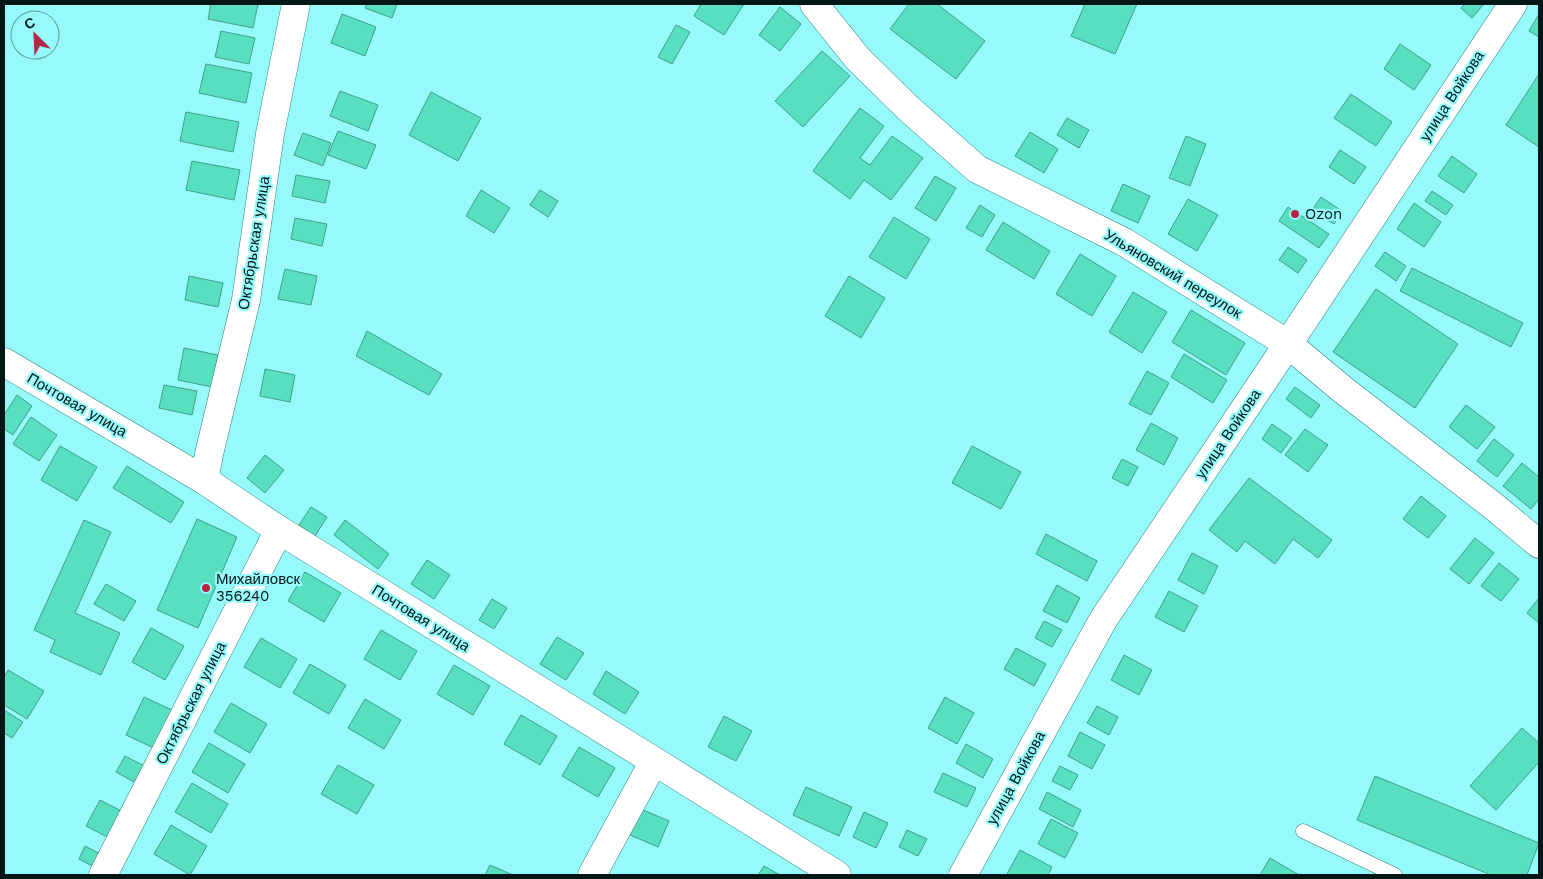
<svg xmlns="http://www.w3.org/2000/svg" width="1543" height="879" viewBox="0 0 1543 879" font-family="'Work Sans',sans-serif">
	<rect width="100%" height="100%" fill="#95faf9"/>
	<g fill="#57dfbf" stroke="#429f89">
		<polygon points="211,4 258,4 253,28 208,19"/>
		<polygon points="367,4 397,4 392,18 365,8"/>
		<polygon points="701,4 744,4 724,35 694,16"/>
		<polygon points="909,4 937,4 985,41 956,79 890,29"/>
		<polygon points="1085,4 1137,4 1115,54 1071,36"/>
		<polygon points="1465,4 1484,4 1472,18 1461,8"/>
		<polygon points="780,7 801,24 780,51 759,35"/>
		<polygon points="342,14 376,27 365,56 331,43"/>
		<polygon points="1539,14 1539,37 1529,31"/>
		<polygon points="676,25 690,32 672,64 658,57"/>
		<polygon points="221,31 255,38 249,64 215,57"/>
		<polygon points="1400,44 1431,65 1414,90 1384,69"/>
		<polygon points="822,51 850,76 803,127 775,101"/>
		<polygon points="206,64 252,73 246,103 199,93"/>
		<polygon points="1539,74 1539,147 1506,125"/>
		<polygon points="340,91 378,105 368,131 330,116"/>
		<polygon points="431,92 481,118 458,161 409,135"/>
		<polygon points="1351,94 1392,122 1376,146 1334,118"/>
		<polygon points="860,108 884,126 860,158 870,165 892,136 923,158 891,200 864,180 850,199 813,171"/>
		<polygon points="186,112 239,122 233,152 180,141"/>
		<polygon points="1067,118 1089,130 1079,148 1057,135"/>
		<polygon points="338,131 376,145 366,169 328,155"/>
		<polygon points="1030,132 1058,149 1044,173 1015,156"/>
		<polygon points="303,133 331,143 323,166 294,155"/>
		<polygon points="1186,136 1206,144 1190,186 1169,178"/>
		<polygon points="1340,150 1366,167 1354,184 1329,167"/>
		<polygon points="1452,156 1477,174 1464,193 1438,176"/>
		<polygon points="192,161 240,170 234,200 186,190"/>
		<polygon points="296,175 330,181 325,203 292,196"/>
		<polygon points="935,176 956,188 936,221 915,208"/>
		<polygon points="1123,184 1150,196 1138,223 1111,211"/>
		<polygon points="481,190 510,208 494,233 466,216"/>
		<polygon points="540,190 558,201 548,217 530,205"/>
		<polygon points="1432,191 1453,205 1446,215 1425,201"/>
		<polygon points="1321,197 1342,211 1334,224 1312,210"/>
		<polygon points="1188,199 1218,215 1197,251 1168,234"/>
		<polygon points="1414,203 1441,222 1424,247 1397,229"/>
		<polygon points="980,205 995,215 982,237 966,228"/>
		<polygon points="1288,207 1329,234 1319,248 1279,221"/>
		<polygon points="894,217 930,239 906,279 869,257"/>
		<polygon points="295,218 327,224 322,246 291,239"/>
		<polygon points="1003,222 1050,251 1034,279 986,250"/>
		<polygon points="1288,247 1307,260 1298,273 1279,260"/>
		<polygon points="1385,252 1406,266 1396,281 1375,266"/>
		<polygon points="1080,254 1116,276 1092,316 1056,294"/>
		<polygon points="1412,268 1523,323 1511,347 1400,291"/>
		<polygon points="285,269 317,276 311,305 278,299"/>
		<polygon points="189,276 223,283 218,307 185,300"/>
		<polygon points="849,276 885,298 861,338 825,316"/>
		<polygon points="1376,289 1458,344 1415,408 1333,352"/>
		<polygon points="1133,292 1167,312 1142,353 1109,332"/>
		<polygon points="1191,310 1245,343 1226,375 1172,342"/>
		<polygon points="367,331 442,374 429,395 356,356"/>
		<polygon points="184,348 218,355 212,387 178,380"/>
		<polygon points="1184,354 1227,380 1213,403 1171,377"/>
		<polygon points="265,369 295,375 290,402 260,396"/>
		<polygon points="1147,371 1169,383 1151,415 1129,404"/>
		<polygon points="164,385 197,391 192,415 159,408"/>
		<polygon points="1295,387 1320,405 1311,418 1286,399"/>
		<polygon points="17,395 32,406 13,435 4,429 4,415"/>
		<polygon points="1466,405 1495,427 1477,449 1449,427"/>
		<polygon points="31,417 57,435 39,461 13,444"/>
		<polygon points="1151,423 1178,438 1164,465 1136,450"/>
		<polygon points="1272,424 1292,438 1281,453 1262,439"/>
		<polygon points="1305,429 1328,445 1308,472 1285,455"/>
		<polygon points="1494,439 1514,455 1497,477 1477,461"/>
		<polygon points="60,446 97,467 77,501 41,480"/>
		<polygon points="972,446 1021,472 1001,509 952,483"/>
		<polygon points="265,455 284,470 265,493 247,478"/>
		<polygon points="1122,459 1138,467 1128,486 1112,478"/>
		<polygon points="1522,463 1539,477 1539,499 1531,509 1503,486"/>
		<polygon points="127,466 184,502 171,523 113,488"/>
		<polygon points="1249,478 1332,540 1318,558 1293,539 1275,564 1245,541 1237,552 1209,530"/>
		<polygon points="1421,496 1446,516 1428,538 1403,519"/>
		<polygon points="311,507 327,517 315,536 299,525"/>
		<polygon points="197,519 237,537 198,628 157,610"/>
		<polygon points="84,520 111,532 75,613 120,633 101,675 50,652 55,640 34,630"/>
		<polygon points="345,520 389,554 378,569 334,535"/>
		<polygon points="1046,534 1097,561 1087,581 1036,554"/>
		<polygon points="1475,538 1494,553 1469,584 1450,569"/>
		<polygon points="1192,553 1218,566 1204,594 1178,580"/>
		<polygon points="427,560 450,575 434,599 411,584"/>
		<polygon points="1499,563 1519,579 1501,601 1481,586"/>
		<polygon points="305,572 341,593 324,622 288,601"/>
		<polygon points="106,584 136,601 124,621 94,604"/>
		<polygon points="1057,585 1080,598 1067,623 1043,611"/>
		<polygon points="1169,591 1198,606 1184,632 1155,617"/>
		<polygon points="1539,598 1539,623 1527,613"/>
		<polygon points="492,599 507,608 494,629 479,620"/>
		<polygon points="1044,621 1062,630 1052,647 1035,638"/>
		<polygon points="151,628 184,646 165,680 132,662"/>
		<polygon points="381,630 417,651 400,680 364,659"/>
		<polygon points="557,637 584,653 566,680 540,664"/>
		<polygon points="261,638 297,659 280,688 244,667"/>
		<polygon points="1016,648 1046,664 1034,686 1004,669"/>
		<polygon points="1124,655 1152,670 1139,695 1111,680"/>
		<polygon points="310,664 346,685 329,714 293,693"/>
		<polygon points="454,665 490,686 473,715 437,694"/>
		<polygon points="8,670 44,691 27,719 4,705 4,677"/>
		<polygon points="606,671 639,692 625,714 593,694"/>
		<polygon points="144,697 174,711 156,749 126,735"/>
		<polygon points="945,697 974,713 957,744 928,728"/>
		<polygon points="365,699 401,720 384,749 348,728"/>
		<polygon points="231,703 267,724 250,753 214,732"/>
		<polygon points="1097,706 1118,717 1109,735 1087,723"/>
		<polygon points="4,710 23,722 12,738 4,733"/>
		<polygon points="521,715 557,736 540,765 504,744"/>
		<polygon points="724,716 752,731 736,761 708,747"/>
		<polygon points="1522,728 1539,743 1539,762 1496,810 1470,786"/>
		<polygon points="1080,732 1105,745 1092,769 1068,756"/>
		<polygon points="209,743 245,764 228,793 192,772"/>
		<polygon points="966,744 993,759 983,778 956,763"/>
		<polygon points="579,747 615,768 598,797 562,776"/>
		<polygon points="125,756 154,771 145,788 116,772"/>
		<polygon points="338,765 374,785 357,814 321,794"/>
		<polygon points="1060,766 1078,775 1070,790 1052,781"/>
		<polygon points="943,773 976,788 967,807 934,792"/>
		<polygon points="1375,776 1539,843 1527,875 1491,875 1357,820"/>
		<polygon points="192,783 228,804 211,833 175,812"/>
		<polygon points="806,787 852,807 839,836 793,815"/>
		<polygon points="1047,792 1081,810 1073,827 1039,809"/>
		<polygon points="100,800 131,816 117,842 86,826"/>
		<polygon points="641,809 669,821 658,847 630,835"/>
		<polygon points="864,812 888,823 876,848 853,837"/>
		<polygon points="1051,819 1078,833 1065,858 1038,844"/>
		<polygon points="171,825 207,846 190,875 154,854"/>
		<polygon points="907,830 927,839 918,856 899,847"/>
		<polygon points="85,846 110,859 103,872 79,859"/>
		<polygon points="1020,850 1052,867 1048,875 1010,875 1007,874"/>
		<polygon points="1270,858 1299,875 1260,875"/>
		<polygon points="490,865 513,875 485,875"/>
		<polygon points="764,866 780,875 758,875"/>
	</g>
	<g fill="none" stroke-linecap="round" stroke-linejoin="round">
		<defs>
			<polyline id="lane" points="1303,831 1395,875"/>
			<g id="street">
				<polyline points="814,4 858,59 908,108 977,169 1124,242 1288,344 1342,389 1492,505 1539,544"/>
				<polyline points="204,480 209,454 246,300 270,134 296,4"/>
				<polyline points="103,875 279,530"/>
				<polyline points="592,875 654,761"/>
			</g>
			<g id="secondary">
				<polyline points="4,362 204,480 279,530 654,761 837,875"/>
				<polyline points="963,875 1103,620 1288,344 1513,4"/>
			</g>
		</defs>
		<use href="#lane" stroke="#2e7d7d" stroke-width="15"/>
		<use href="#street" stroke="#2e7d7d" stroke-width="29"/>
		<use href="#secondary" stroke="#2e7d7d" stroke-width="29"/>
		<use href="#lane" stroke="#fff" stroke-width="14"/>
		<use href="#street" stroke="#fff" stroke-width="28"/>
		<use href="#secondary" stroke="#fff" stroke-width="28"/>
	</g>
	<g fill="#b62545" stroke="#95faf9" stroke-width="2">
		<circle cx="1295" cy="214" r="5"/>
		<circle cx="206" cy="588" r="5"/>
	</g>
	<g text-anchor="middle" stroke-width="4.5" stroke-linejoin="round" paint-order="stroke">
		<g font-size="15" fill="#011615" stroke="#95faf9">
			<text transform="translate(1452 96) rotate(-57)" y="5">улица Войкова</text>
			<text transform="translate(254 243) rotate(-81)" y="5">Октябрьская улица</text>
			<text transform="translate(1173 274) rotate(31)" y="5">Ульяновский переулок</text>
			<text transform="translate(77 405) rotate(30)" y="5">Почтовая улица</text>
			<text transform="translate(1228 434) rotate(-56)" y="5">улица Войкова</text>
			<text transform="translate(421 618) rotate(32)" y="5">Почтовая улица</text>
			<text transform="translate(191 703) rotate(-63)" y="5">Октябрьская улица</text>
			<text transform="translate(1016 778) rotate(-61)" y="5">улица Войкова</text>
		</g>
		<g font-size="15" fill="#011615" stroke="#95faf9" text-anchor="start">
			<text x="1305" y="219">Ozon</text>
			<text x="216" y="584">Михайловск<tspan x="216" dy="17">356240</tspan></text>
		</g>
	</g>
	<rect width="1543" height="879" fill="none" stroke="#011615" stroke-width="10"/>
	<g transform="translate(35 35) rotate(336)"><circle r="24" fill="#95faf9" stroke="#5a9f9e"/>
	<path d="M0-4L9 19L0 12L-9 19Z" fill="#b62545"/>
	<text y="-8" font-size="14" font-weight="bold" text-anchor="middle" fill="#011615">С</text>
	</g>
</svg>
